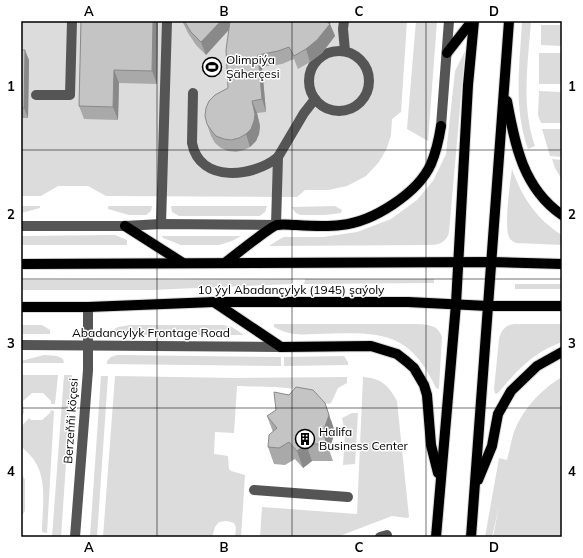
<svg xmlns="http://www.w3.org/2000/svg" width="583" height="558" viewBox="0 0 583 558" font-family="Mulish,sans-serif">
	<rect width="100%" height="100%" fill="#fff"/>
	<g fill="#dcdcdc">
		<polygon points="21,21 407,21 401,112 392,119 391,135 387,148 379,162 366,176 347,186 328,190 305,190 297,197 106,196 88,186 58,186 41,196 21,196"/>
		<polygon points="416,21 437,21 428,141 407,129"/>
		<path d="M522,21H531C528,63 521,106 535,146L528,149C513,107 520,64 522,21Z"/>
		<polygon points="541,25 562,25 562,46 541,45"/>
		<path d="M465,51L449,232C447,242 439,245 430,245L269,246L280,239L284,237H323L357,232L391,219L417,200L433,181L446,154L455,71Z"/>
		<polygon points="539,53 562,53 561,84 539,84"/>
		<polygon points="539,91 562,92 561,123 541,123 538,115"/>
		<polygon points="542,129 561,129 562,157 550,156"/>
		<polygon points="552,159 562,160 562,180 555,168"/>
		<path d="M512,169C522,197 536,219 562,235V245L516,243C513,241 510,240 509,237C504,226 510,183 512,169Z"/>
		<polygon points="21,206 40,206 40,208 21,213"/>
		<polygon points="108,206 152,206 151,211 146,215 129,215 108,209"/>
		<polygon points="171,206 267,206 265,212 260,216 179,216 172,212"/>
		<polygon points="335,206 342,210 341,213 325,215 300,215 296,213 292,208 292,207"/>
		<polygon points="115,235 127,240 127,245 21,245 21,236"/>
		<polygon points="162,236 241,236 232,241 219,245 181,245 163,238"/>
		<polygon points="291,279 291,284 151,290 21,290 21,280"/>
		<polygon points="305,279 434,279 434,283 304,284"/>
		<rect x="515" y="284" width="47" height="5"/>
		<path d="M274,324H418C429,325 438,325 442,337L439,388V389L436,388C408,327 375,333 316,334C300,335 288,335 274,327Z"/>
		<path d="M514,324H562V342C535,351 516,371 499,392L496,394L495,393L494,389L499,339C501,331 505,325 514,324Z"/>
		<polygon points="21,325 42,325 50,330 50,334 21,334"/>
		<polygon points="130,325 223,325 232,327 244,335 104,335 118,327"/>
		<polygon points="44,355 57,356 63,359 64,363 21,363 21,361"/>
		<polygon points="117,355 281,357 281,366 107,364 107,361 111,357"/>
		<polygon points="344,356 348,362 348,365 284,366 284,357"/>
		<polygon points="21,375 58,375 55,404 51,404 51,401 43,393 32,393 23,401 24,413 21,416"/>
		<polygon points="64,375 72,375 61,537 52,537"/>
		<polygon points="101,376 108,376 97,537 90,537"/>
		<path d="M115,376L237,378L347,377V383L338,388L331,403L328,404C319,401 312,394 303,391C288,386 254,387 237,386L234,433L215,432L214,454L228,456L229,469L231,471L245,475L241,537H235L236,527L234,523L227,521L219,522L215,527L212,537H103Z"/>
		<path d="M363,377C381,378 389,386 397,401L409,517L407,518L392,516L337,537H260L262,507L357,514Z"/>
		<path d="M562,377V537H493L499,506L492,537H485L499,458L507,460C509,452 511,443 513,435C521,411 540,390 562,377Z"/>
		<path d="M51,410L54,411L47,533L42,532C42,511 47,484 37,465C33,457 27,452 21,446V427L29,418L31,420H42L50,413Z"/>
		<polygon points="352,413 358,413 355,464 343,465 345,432 342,418"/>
		<polygon points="21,472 25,480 25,511 21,517"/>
	</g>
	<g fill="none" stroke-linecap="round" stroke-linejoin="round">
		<defs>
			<g id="major">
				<polyline points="447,53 472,21"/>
				<path d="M507,101C515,145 523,188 562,215"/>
				<polyline points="125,226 183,263"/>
				<path d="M226,262C234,256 271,226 277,225C283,224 290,225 295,225C311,226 326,227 341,225C373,222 418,193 431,164C436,152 439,139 441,126"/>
				<polyline points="21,264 491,262 562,264"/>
				<polyline points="214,302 281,347 371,346 397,354 406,361 414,368 424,385 427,395 431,445 438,473"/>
				<polyline points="21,307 88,307 214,302 408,302 488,306 562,306"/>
				<polyline points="478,480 492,446 498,414 511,391 537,366 562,352"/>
				<polyline points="436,537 456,304 468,85 474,21"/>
				<polyline points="471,537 509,21"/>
			</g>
		</defs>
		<use href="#major" stroke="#dbdbdb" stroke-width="12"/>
		<g stroke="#555" stroke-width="10">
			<polyline points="344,21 343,29 345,51"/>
			<circle cx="339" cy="81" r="30"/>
			<path d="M193,93L192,143C200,184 254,177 278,157"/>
			<polyline points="36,95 70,95 72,21"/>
			<polyline points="441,126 449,21"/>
			<polyline points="161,224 167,21"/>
			<polyline points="21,226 125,226 161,224 276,225 278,157 304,113 315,99"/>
			<polyline points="21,345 281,347"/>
			<polyline points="254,490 348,497"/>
			<polyline points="75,537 88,370 88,307"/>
			<polyline points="380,537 387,535"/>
		</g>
		<use href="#major" stroke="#000" stroke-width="10"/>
	</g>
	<g fill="#a9a9a9">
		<polygon points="81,21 158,21 157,84 119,83 118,120 84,119 79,106"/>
		<polygon points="182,21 331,21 330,24 335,36 322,53 310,62 298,69 294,59 282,64 262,67 266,112 257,113 260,126 259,134 256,141 250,147 244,150 236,152 228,151 221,148 215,143 211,136 207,124 228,88 229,29 206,55 196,45 188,33"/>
		<polygon points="21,50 29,60 28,118 21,118"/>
		<polygon points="267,416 331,420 335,432 329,450 333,461 312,461 303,468 295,459 285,465 274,464 268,447 273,432"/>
	</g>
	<g fill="#898989">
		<polygon points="153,21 158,21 157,84 152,71"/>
		<polygon points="221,21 236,21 236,22 206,55 201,42"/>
		<polygon points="323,21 331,21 330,24 335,36 322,53 310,62 306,49"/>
		<polygon points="25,50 29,60 28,118 24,108"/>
		<polygon points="258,55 262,67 266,112 262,99"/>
		<polygon points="114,70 119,83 118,120 113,107"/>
		<polygon points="252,101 257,113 260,126 259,134 256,141 250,147 246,134"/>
		<polygon points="325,403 335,432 329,450 333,461 323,432"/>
		<polygon points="306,444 312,461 303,468 297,451"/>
	</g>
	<g fill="#c4c4c4" stroke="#898989">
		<polygon points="81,21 153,21 152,71 114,70 113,107 79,106"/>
		<polygon points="184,21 221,21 201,42 191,32"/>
		<polygon points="230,21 325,21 330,24 317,40 306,49 294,56 289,47 278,51 258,55 262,99 252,101 255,114 254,121 251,129 246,134 239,138 231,140 224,139 216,136 211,130 207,124 205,116 206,108 209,101 215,95 228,88 226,50"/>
		<polygon points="21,50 25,50 24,108 21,108"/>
		<polygon points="296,387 313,390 325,403 329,415 323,432 327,444 306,444 297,451 289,442 279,448 268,447 269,435 277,428 267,416 276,410 274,392 289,395"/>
	</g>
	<path fill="none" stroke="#000" stroke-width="1" stroke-opacity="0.55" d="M157,21V537M292,21V537M426,21V537M21,150H562M21,279H562M21,408H562"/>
	<defs>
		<symbol id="stadium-ring" viewBox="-11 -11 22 22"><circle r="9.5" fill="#fff" stroke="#000" stroke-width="1.5"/><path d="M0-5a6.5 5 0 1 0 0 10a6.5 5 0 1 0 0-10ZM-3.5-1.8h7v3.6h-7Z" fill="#000"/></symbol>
		<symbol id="building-ring" viewBox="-11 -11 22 22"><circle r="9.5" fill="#fff" stroke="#000" stroke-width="1.5"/><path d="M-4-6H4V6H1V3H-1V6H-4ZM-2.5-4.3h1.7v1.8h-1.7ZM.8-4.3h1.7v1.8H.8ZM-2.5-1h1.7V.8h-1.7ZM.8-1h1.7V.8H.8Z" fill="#000"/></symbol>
	</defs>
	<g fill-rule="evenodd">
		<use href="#stadium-ring" x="201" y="56" width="22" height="22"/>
		<use href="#building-ring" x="294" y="428" width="22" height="22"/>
	</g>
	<g text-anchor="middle" stroke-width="3" stroke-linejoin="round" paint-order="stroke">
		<g font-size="12" fill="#000" stroke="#fff" text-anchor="start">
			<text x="226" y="64">Olimpiýa<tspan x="226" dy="14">Şäherçesi</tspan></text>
			<text x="319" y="436">Halifa<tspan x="319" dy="14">Business Center</tspan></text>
		</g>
		<g font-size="12" fill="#000" stroke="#fff">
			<text x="291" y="294">10 ýyl Abadançylyk (1945) şaýoly</text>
			<text x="151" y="337">Abadancylyk Frontage Road</text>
			<text transform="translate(71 421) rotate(-86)" y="4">Berzeňňi köçesi</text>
		</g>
	</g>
	<rect width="583" height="558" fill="none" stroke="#ffffff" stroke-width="44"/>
	<rect x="22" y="22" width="539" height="514" fill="none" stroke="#000" stroke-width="1.5"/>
	<g font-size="13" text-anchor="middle" font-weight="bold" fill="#000">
		<text x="89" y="16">A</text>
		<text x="224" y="16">B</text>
		<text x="359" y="16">C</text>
		<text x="494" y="16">D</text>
		<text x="11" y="91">1</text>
		<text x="572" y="91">1</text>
		<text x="11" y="219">2</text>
		<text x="572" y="219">2</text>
		<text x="11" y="348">3</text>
		<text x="572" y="348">3</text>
		<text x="11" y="476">4</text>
		<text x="572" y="476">4</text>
		<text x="89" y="552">A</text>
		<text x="224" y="552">B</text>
		<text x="359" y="552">C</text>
		<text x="494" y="552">D</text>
	</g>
</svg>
